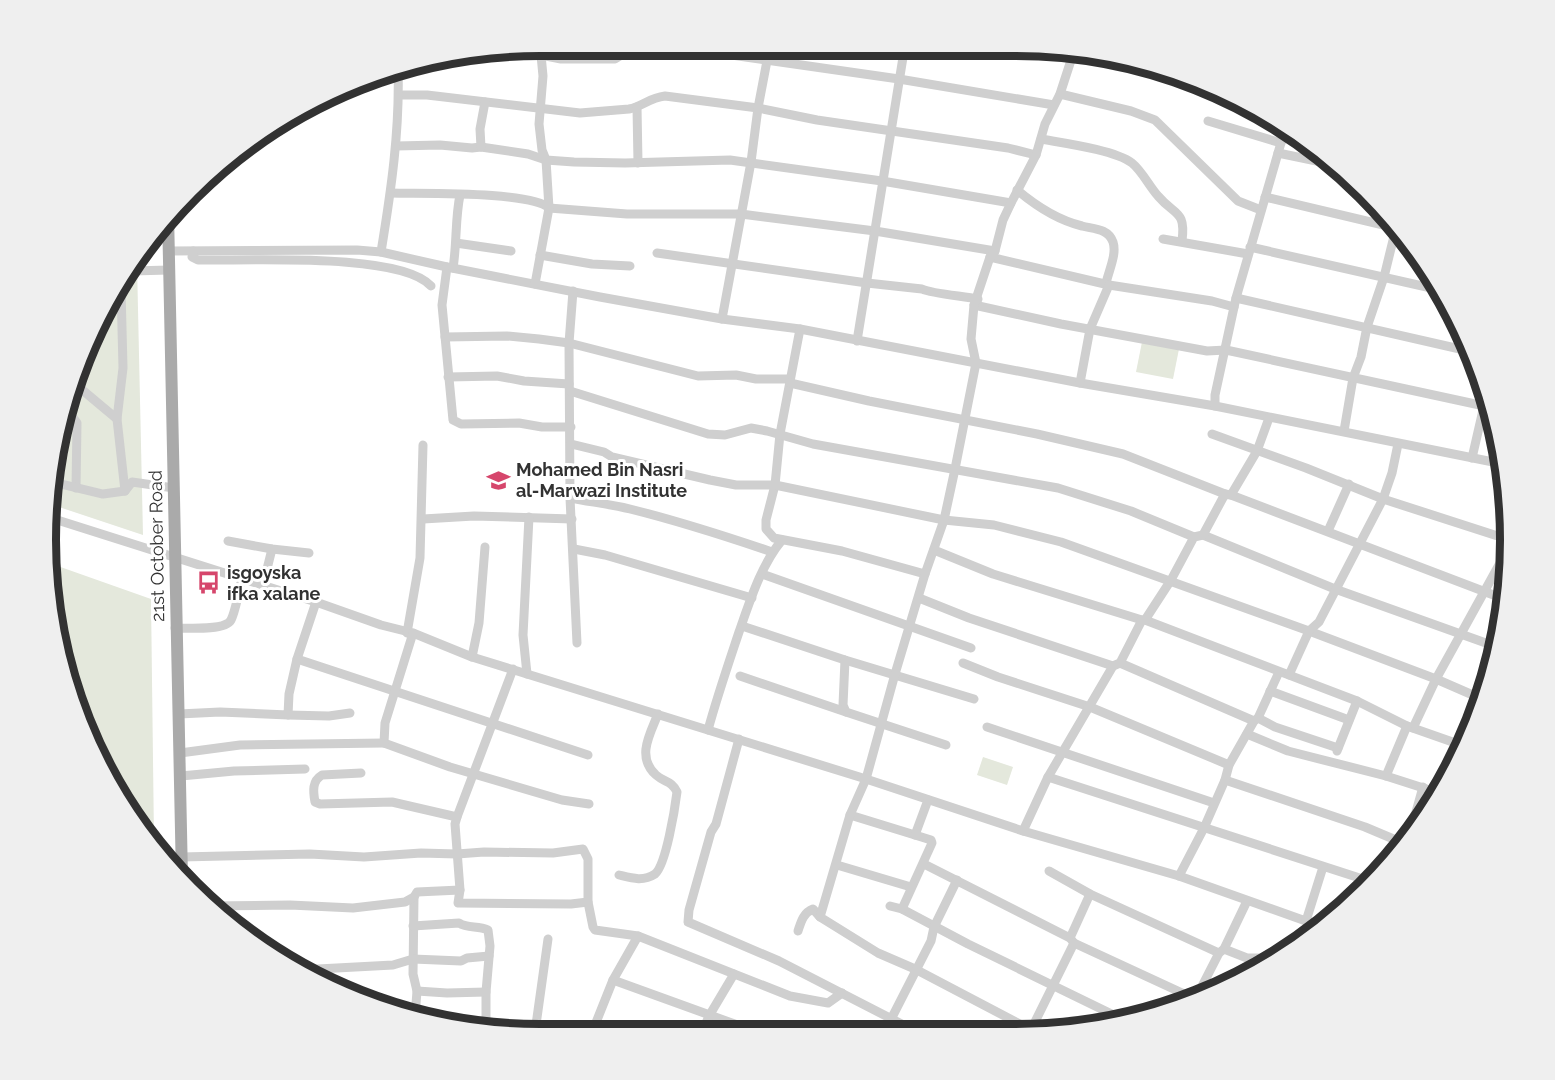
<svg xmlns="http://www.w3.org/2000/svg" width="1555" height="1080" viewBox="0 0 1555 1080" font-family="Raleway,sans-serif">
	<rect width="100%" height="100%" fill="#fff"/>
	<g fill="#e4e8dc">
		<polygon points="137,264 143,535 50,504 49,476 83,350"/>
		<polygon points="1142,342 1179,349 1173,379 1136,372"/>
		<polygon points="52,564 151,599 154,840 96,759 54,636"/>
		<polygon points="983,757 1013,767 1007,785 977,775"/>
	</g>
	<g fill="none" stroke-linecap="round" stroke-linejoin="round">
		<g stroke="#cfcfcf" stroke-width="9">
			<polyline points="662,45 899,79 1054,105"/>
			<polyline points="990,45 1072,55"/>
			<polyline points="473,54 515,54"/>
			<polyline points="1105,54 1125,59"/>
			<polyline points="541,55 561,59 615,59 620,56 620,45"/>
			<polyline points="1060,94 1131,111 1155,120 1238,201 1261,210"/>
			<path d="M399,95H427L580,113L629,109C643,106 649,98 665,96L758,108L817,120L1008,148L1036,155"/>
			<polyline points="637,107 638,163"/>
			<polyline points="1208,121 1281,143"/>
			<path d="M1041,139C1063,143 1115,150 1132,163C1142,171 1149,186 1158,196C1175,216 1186,210 1182,241"/>
			<polyline points="396,146 440,145 472,148 481,147 528,154 546,160 574,162 625,163 730,160 882,181 1011,203"/>
			<polyline points="481,147 480,129 485,102"/>
			<polyline points="1278,153 1331,164"/>
			<path d="M1017,190C1036,206 1057,220 1082,226C1093,229 1108,228 1113,242C1117,254 1109,270 1106,283"/>
			<path d="M391,193C420,194 531,191 549,208L627,214H741L875,231L995,251"/>
			<polyline points="1265,197 1396,228 1384,277 1367,327 1361,357 1353,378 1344,431"/>
			<polyline points="1163,239 1248,254"/>
			<polyline points="456,243 511,251"/>
			<polyline points="1250,247 1440,290"/>
			<polyline points="169,251 357,250 381,252 447,267 600,297 722,319 800,329 1080,383 1215,406 1503,464"/>
			<path d="M193,251L192,257L198,260C247,261 401,252 431,286"/>
			<path d="M381,252C391,191 400,130 398,68"/>
			<path d="M657,253L867,283L922,289C933,294 963,296 978,299"/>
			<polyline points="540,255 592,264 630,266"/>
			<polyline points="990,257 1109,285 1212,301 1234,307"/>
			<polyline points="447,267 442,305 453,420 461,424 519,423 542,427 571,427"/>
			<path d="M453,268C457,244 455,219 460,195"/>
			<polyline points="132,271 169,270"/>
			<polyline points="535,284 549,208 546,160 542,150 539,124 543,76 541,55 536,45"/>
			<polyline points="121,289 123,368 117,419 125,491"/>
			<polyline points="573,291 569,343 570,498 577,643"/>
			<polyline points="1236,298 1473,352"/>
			<polyline points="974,305 1061,324 1207,351 1226,350 1489,407"/>
			<polyline points="722,319 751,162 758,108 770,45"/>
			<polyline points="800,329 780,434 775,485 766,520 766,529 774,538 842,551 925,574"/>
			<polyline points="445,337 507,336 539,339 569,343 698,376 736,375 756,379 790,379"/>
			<polyline points="857,341 905,45"/>
			<polyline points="448,377 497,376 524,381 569,384"/>
			<polyline points="74,383 117,419"/>
			<polyline points="790,383 869,401 1037,434 1123,454 1225,494"/>
			<polyline points="1080,383 1090,329 1109,285"/>
			<polyline points="570,391 708,434 725,435 751,428 767,431 813,444 1058,488 1131,511 1194,537"/>
			<polyline points="1215,406 1215,395 1236,298 1285,129"/>
			<polyline points="65,417 74,419 77,423 76,488"/>
			<polyline points="1212,434 1306,468 1383,499 1510,540"/>
			<polyline points="571,444 604,452 612,457 710,480 736,485 775,485 944,520 994,525 1061,542 1309,631 1436,679 1482,699"/>
			<polyline points="1472,458 1486,397"/>
			<polyline points="49,481 103,494 125,491 132,482 174,488"/>
			<polyline points="1231,495 1504,599"/>
			<path d="M570,498C590,502 610,504 630,509C678,521 725,536 772,552"/>
			<polyline points="51,518 316,602 381,625 413,633 472,657 527,674 866,779 1023,831 1179,876 1317,925"/>
			<polyline points="423,519 474,516 572,519"/>
			<polyline points="1328,531 1349,484"/>
			<polyline points="1203,535 1335,589 1497,647"/>
			<polyline points="228,541 272,549 309,553"/>
			<polyline points="574,549 605,555 752,598"/>
			<polyline points="934,550 993,574 1142,620"/>
			<polyline points="762,574 971,648"/>
			<polyline points="263,585 272,549"/>
			<polyline points="919,598 969,618 1113,666"/>
			<polyline points="316,602 297,659 588,755"/>
			<polyline points="1145,620 1357,701 1407,726 1464,746"/>
			<polyline points="742,626 845,660 974,699"/>
			<path d="M175,628C187,628 225,631 231,620C236,610 239,590 242,578"/>
			<polyline points="407,633 420,558 423,445"/>
			<polyline points="413,633 385,723 384,743 450,767 562,800 589,804"/>
			<polyline points="472,657 479,623 485,547"/>
			<polyline points="845,660 843,705 846,712 946,745"/>
			<polyline points="963,663 998,677 1090,707 1229,765"/>
			<polyline points="1120,663 1254,721"/>
			<polyline points="513,669 457,817 455,824 460,890 458,903 571,904 588,902"/>
			<polyline points="527,674 523,635 529,517"/>
			<polyline points="1289,675 1309,631 1319,622 1383,499 1392,473 1398,444"/>
			<polyline points="740,676 846,712"/>
			<polyline points="1270,691 1349,720"/>
			<polyline points="179,714 220,712 288,715 289,694 297,659"/>
			<polyline points="288,715 329,716 350,713"/>
			<polyline points="1258,718 1275,727 1338,748"/>
			<polyline points="987,727 1214,803"/>
			<polyline points="1413,728 1436,679 1510,545"/>
			<path d="M708,730C717,697 728,665 739,632C750,601 761,565 782,540"/>
			<polyline points="1247,734 1288,751 1386,776 1439,793"/>
			<polyline points="739,739 716,824 711,832 689,910 688,922 779,961 923,1035"/>
			<polyline points="1337,751 1357,701"/>
			<polyline points="180,753 240,745 384,743"/>
			<path d="M361,773L322,775C312,781 313,791 315,802L320,804L392,802L457,817"/>
			<polyline points="181,776 234,771 305,769"/>
			<polyline points="1386,776 1407,726"/>
			<polyline points="1048,777 1372,882"/>
			<polyline points="1225,780 1365,827 1403,843"/>
			<polyline points="850,815 915,835"/>
			<polyline points="1023,831 1048,777 1113,666 1120,663 1142,620 1145,620 1171,580 1194,537 1203,535 1225,494 1231,495 1257,451 1269,418"/>
			<polyline points="1402,844 1416,812 1423,787"/>
			<polyline points="181,857 310,854 364,857 421,853 457,854 484,852 553,853 583,849 588,859 588,902 593,927 595,930 638,936 790,996 828,1003 842,993"/>
			<polyline points="924,864 1070,938 1074,943 1193,998"/>
			<polyline points="837,865 911,887"/>
			<polyline points="1049,871 1090,894 1219,953"/>
			<path d="M619,875C631,878 643,882 655,874C666,865 675,808 677,792C671,780 665,783 656,775C636,757 650,734 658,714"/>
			<polyline points="1179,876 1204,828 1225,780 1229,765 1254,721 1258,718 1279,672"/>
			<polyline points="414,897 413,974 417,991 415,1017"/>
			<polyline points="209,906 290,905 353,908 405,902 414,897 417,892 460,890"/>
			<polyline points="890,906 902,909 968,944 1126,1021"/>
			<polyline points="902,909 932,843 931,840 915,835 928,800"/>
			<polyline points="1306,921 1323,867"/>
			<path d="M413,926L459,923C468,929 478,925 488,930L490,946L486,992V1030"/>
			<path d="M798,931C801,922 803,913 813,909L820,917"/>
			<polyline points="1070,938 1090,894"/>
			<polyline points="1224,949 1247,958 1270,958"/>
			<polyline points="299,970 393,965 413,959 461,961 467,958 489,956"/>
			<polyline points="613,980 765,1035"/>
			<polyline points="417,991 447,993 486,992"/>
			<polyline points="1197,996 1219,953 1224,949 1247,901"/>
			<polyline points="486,1023 530,1030 543,1035"/>
			<polyline points="449,1026 449,1021"/>
			<polyline points="535,1032 548,939"/>
			<polyline points="1037,1033 915,969 878,953 820,917 850,815 866,779 895,674 925,574 944,520 955,469 976,363 971,339 974,305 990,257 995,251 1003,220 1011,203 1036,155 1045,124 1060,94 1074,51"/>
			<polyline points="1029,1034 1074,943"/>
			<polyline points="591,1035 613,980 638,936"/>
			<polyline points="701,1035 709,1016 734,974"/>
			<polyline points="883,1035 931,941 934,927 957,880"/>
		</g>
		<polyline stroke="#aaa" stroke-width="12" points="168,213 182,878"/>
	</g>
	<defs>
		<symbol id="school-bare" viewBox="-9 -9 18 18"><path d="M0-5L7-2L0 1L-7-2ZM-4 1L0 2.5L4 1V4Q0 6-4 4Z" fill="#d6466c" stroke="#fff" stroke-width="2.5" paint-order="stroke"/></symbol>
		<symbol id="bus-bare" viewBox="-9 -9 18 18"><path d="M-5-6H5V4H4V6H2V4H-2V6H-4V4H-5ZM-3.5-4V0h7V-4ZM-3.5 1.2v1.5H-2V1.2ZM2 1.2v1.5H3.5V1.2Z" fill="#d6466c" stroke="#fff" stroke-width="2.5" paint-order="stroke"/></symbol>
	</defs>
	<g fill-rule="evenodd">
		<use href="#school-bare" x="482" y="464" width="33" height="33"/>
		<use href="#bus-bare" x="192" y="566" width="33" height="33"/>
	</g>
	<g text-anchor="middle" stroke-width="6" stroke-linejoin="round" paint-order="stroke">
		<g font-size="18" font-weight="bold" fill="#323232" stroke="#fff" text-anchor="start">
			<text x="516" y="476">Mohamed Bin Nasri<tspan x="516" dy="21">al-Marwazi Institute</tspan></text>
			<text x="227" y="579">isgoyska<tspan x="227" dy="21">ifka xalane</tspan></text>
		</g>
		<g font-size="18" fill="#323232" stroke="#fff">
			<text transform="translate(157 546) rotate(-91)" y="6">21st October Road</text>
		</g>
	</g>
	<path d="M0 0H1555V1080H0ZM540 56H1016A484 484 0 0 1 1500 540V540A484 484 0 0 1 1016 1024H540A484 484 0 0 1 56 540V540A484 484 0 0 1 540 56Z" fill="#efefef" fill-rule="evenodd"/>
	<path fill="none" stroke="#323232" stroke-width="8" d="M540 56H1016A484 484 0 0 1 1500 540V540A484 484 0 0 1 1016 1024H540A484 484 0 0 1 56 540V540A484 484 0 0 1 540 56Z"/>
</svg>
